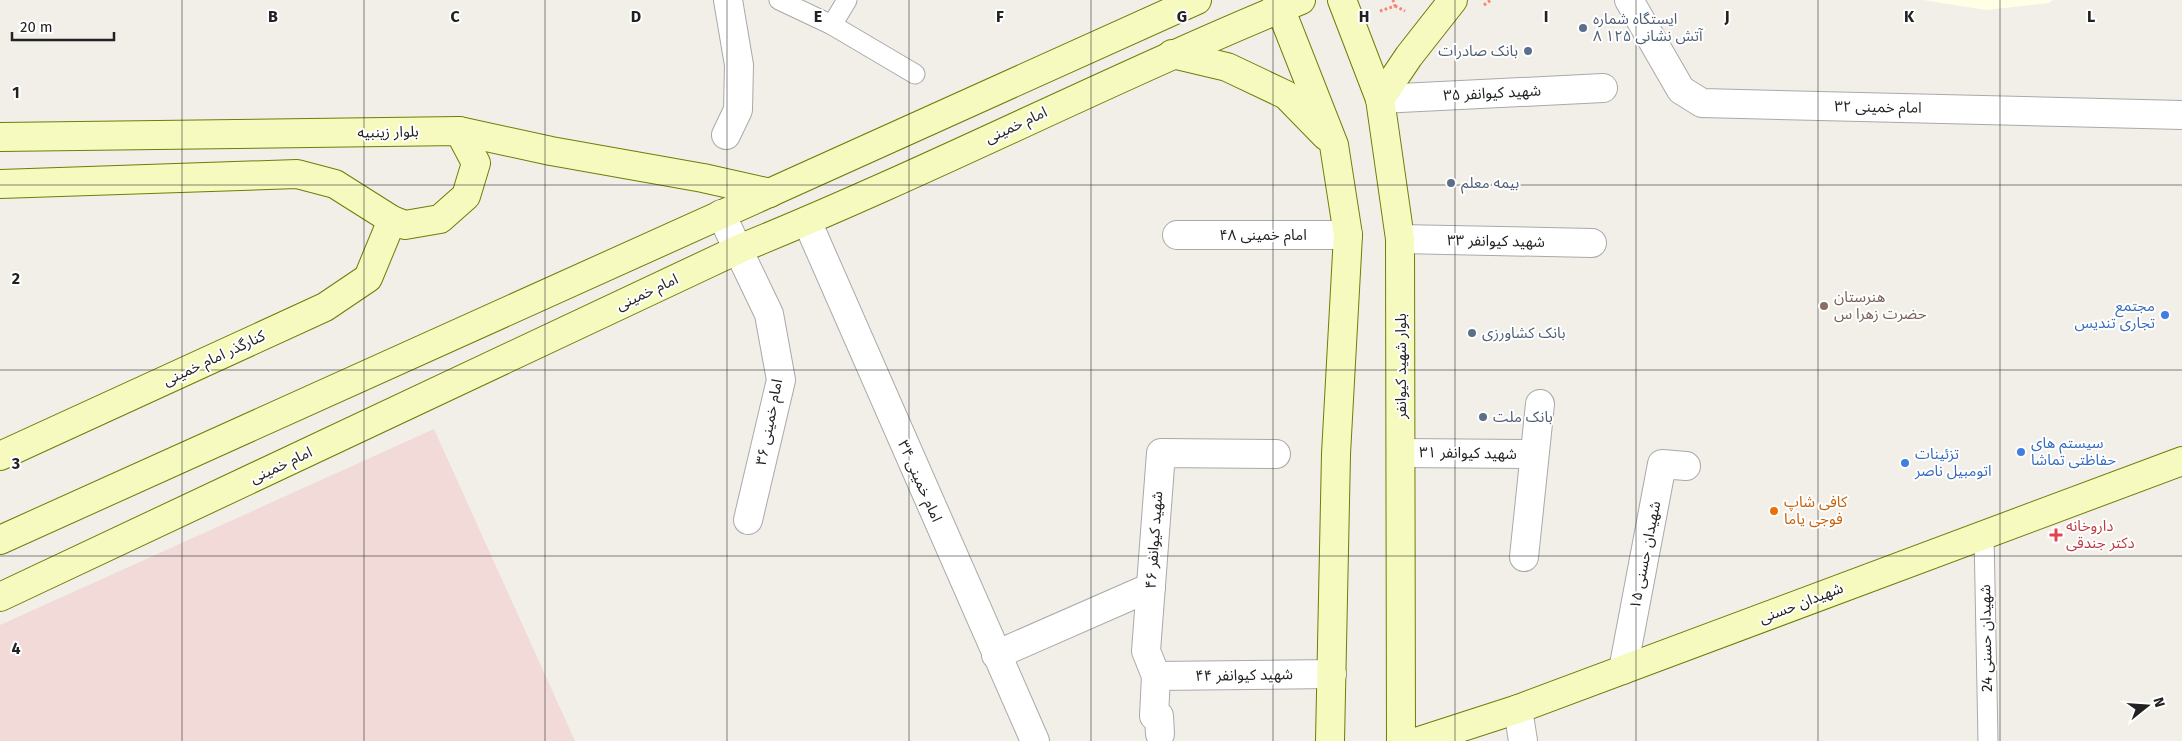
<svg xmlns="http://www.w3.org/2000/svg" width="2182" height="741" viewBox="0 0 2182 741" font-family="'Fira Sans','Noto Sans Arabic',sans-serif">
	<rect width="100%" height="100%" fill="#f2efe9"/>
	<polygon fill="#f2dad9" points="434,429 575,741 0,741 0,625"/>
	<polygon fill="#ffffe5" points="1923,0 2053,0 2049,3 1986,10"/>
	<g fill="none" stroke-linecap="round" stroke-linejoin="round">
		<defs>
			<g id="lane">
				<polyline points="779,0 832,25 915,74"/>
				<polyline points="832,25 847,0"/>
				<polyline points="1984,534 1988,741"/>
			</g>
			<g id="street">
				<polyline points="1629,0 1681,90 1702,103 2182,115"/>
				<polyline points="1380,99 1603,88"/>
				<polyline points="726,135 738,110 739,65 728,0"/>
				<polyline points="721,214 769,314 781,380 748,520"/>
				<polyline points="807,221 1035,741"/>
				<polyline points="1177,235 1348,235"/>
				<polyline points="1400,239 1592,243"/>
				<polyline points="1401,453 1534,454"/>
				<polyline points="1524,557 1540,404"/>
				<polyline points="996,655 1151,587"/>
				<polyline points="1623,670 1662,464 1686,466"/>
				<polyline points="1156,676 1332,674"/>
				<polyline points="1518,709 1523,741"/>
				<polyline points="1160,734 1159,716 1154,716 1156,676 1146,651 1161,453 1276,454"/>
			</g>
			<g id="secondary">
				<polyline points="1277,0 1334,145 1348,235 1336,454 1330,741"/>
				<polyline points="1342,0 1380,99 1400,239 1401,741"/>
				<polyline points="1172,54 1227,67 1286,95 1326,136"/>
				<polyline points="1380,99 1409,56 1453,0"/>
				<polyline points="0,137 459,131 551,151 703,178 770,193"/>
				<polyline points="0,184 297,174 335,184 392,220 405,225 440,219 466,196 476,163 459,131"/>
				<polyline points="0,456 325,307 368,278 392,220"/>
				<polyline points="0,540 1197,0"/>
				<path d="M0,597L739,249C929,172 1111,78 1301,0"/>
				<polyline points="1419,741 1518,709 2182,461"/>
			</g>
		</defs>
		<use href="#lane" stroke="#a9a9a9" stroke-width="21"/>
		<use href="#street" stroke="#a9a9a9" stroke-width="30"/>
		<use href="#secondary" stroke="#707d05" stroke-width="30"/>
		<g stroke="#fa8072" stroke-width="3" stroke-dasharray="2.5 2.5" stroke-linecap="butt">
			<polyline points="1484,5 1491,0"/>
			<polyline points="1395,6 1405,11"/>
			<polyline points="1380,11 1395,6 1393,0"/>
		</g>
		<use href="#lane" stroke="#fff" stroke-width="19"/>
		<use href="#street" stroke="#fff" stroke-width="28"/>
		<use href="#secondary" stroke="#f7fabf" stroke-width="28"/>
	</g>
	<path fill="none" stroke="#222" stroke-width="1" stroke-opacity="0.55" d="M182,0V741M364,0V741M545,0V741M727,0V741M909,0V741M1091,0V741M1273,0V741M1455,0V741M1636,0V741M1818,0V741M2000,0V741M0,185H2182M0,370H2182M0,556H2182"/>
	<g fill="#5c6f8a" stroke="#fff" stroke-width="2">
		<circle cx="1583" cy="28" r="5"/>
		<circle cx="1528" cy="51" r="5"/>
		<circle cx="1451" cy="183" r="5"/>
		<circle cx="1472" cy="333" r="5"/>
		<circle cx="1483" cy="417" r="5"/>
	</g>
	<circle fill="#8d6e63" stroke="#fff" stroke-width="2" cx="1824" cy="306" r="5"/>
	<g fill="#3f7fe0" stroke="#fff" stroke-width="2">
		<circle cx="2165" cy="315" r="5"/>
		<circle cx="2021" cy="452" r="5"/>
		<circle cx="1905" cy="463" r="5"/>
	</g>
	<circle fill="#e8710a" stroke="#fff" stroke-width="2" cx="1774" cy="511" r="5"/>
	<path fill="#e0444e" stroke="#fff" stroke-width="2" d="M2053.5 527.5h5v5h5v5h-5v5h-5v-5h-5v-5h5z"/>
	<g text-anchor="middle" stroke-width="4" stroke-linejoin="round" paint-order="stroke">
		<g font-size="15" fill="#4e5e75" stroke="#fff" text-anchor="start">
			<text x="1593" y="24">ایستگاه شماره<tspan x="1593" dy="17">۸ آتش نشانی ۱۲۵</tspan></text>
			<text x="1518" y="56" text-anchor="end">بانک صادرات</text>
			<text x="1461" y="188">بیمه معلم</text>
			<text x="1482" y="338">بانک کشاورزی</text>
			<text x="1493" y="422">بانک ملت</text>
		</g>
		<g font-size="15" fill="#222" stroke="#fff">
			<text transform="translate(1492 93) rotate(-3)" y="5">شهید کیوانفر ۳۵</text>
			<text transform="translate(1878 107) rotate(1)" y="5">امام خمینی ۳۲</text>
			<text transform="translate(1016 125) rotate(-25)" y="5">امام خمینی</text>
			<text transform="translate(388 132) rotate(-1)" y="5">بلوار زینبیه</text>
			<text x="1263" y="240">امام خمینی ۴۸</text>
			<text transform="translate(1496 241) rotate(1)" y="5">شهید کیوانفر ۳۳</text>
			<text transform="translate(647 292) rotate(-25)" y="5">امام خمینی</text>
			<text transform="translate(214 358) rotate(-25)" y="5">کنارگذر امام خمینی</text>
			<text transform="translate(1401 366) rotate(-90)" y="5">بلوار شهید کیوانفر</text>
			<text transform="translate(769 422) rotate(-79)" y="5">امام خمینی ۳۶</text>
			<text transform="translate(1468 453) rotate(1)" y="5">شهید کیوانفر ۳۱</text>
			<text transform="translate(281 465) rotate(-25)" y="5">امام خمینی</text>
			<text transform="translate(920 481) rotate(66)" y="5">امام خمینی ۳۴</text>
			<text transform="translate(1154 540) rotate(-86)" y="5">شهید کیوانفر ۴۶</text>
			<text transform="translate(1645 555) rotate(-79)" y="5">شهیدان حسنی ۱۵</text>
			<text transform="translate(1801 603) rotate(-21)" y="5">شهیدان حسنی</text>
			<text transform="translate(1986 638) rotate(-91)" y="5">شهیدان حسنی 24</text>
			<text transform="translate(1244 675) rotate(-1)" y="5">شهید کیوانفر ۴۴</text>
		</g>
		<g font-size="15" fill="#785e54" stroke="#fff" text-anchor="start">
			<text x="1834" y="302">هنرستان<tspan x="1834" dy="17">حضرت زهرا س</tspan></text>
		</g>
		<g font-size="15" fill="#366cbe" stroke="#fff" text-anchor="start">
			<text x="2155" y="311" text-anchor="end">مجتمع<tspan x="2155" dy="17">تجاری تندیس</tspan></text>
			<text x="2031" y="448">سیستم های<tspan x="2031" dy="17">حفاظتی تماشا</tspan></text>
			<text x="1915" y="459">تزئینات<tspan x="1915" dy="17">اتومبیل ناصر</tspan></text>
		</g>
		<g font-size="15" fill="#c56008" stroke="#fff" text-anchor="start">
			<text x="1784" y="507">کافی شاپ<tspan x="1784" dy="17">فوجی یاما</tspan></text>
		</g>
		<g font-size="15" fill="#be3a42" stroke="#fff" text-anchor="start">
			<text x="2066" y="531">داروخانه<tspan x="2066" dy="17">دکتر جندقی</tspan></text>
		</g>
	</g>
	<g font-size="16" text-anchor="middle" font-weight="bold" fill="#222" stroke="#fff" stroke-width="4" stroke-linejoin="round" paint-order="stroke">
		<text x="273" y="22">B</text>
		<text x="455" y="22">C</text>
		<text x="636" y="22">D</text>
		<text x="818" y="22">E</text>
		<text x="1000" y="22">F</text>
		<text x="1182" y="22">G</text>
		<text x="1364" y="22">H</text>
		<text x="1546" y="22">I</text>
		<text x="1727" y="22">J</text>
		<text x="1909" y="22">K</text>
		<text x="2091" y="22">L</text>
		<text x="16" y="98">1</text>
		<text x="16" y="284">2</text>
		<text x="16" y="469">3</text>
		<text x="16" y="654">4</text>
	</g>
	<g transform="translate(2147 706) rotate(73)" stroke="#ffffff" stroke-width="4" paint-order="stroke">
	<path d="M0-4L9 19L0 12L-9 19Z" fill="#222222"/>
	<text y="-8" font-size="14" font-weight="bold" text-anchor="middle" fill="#222222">N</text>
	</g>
	<path d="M12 32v8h102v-8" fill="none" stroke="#222222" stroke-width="2.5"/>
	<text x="20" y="32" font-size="15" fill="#222222" stroke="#ffffff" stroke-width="4" paint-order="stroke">20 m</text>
</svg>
